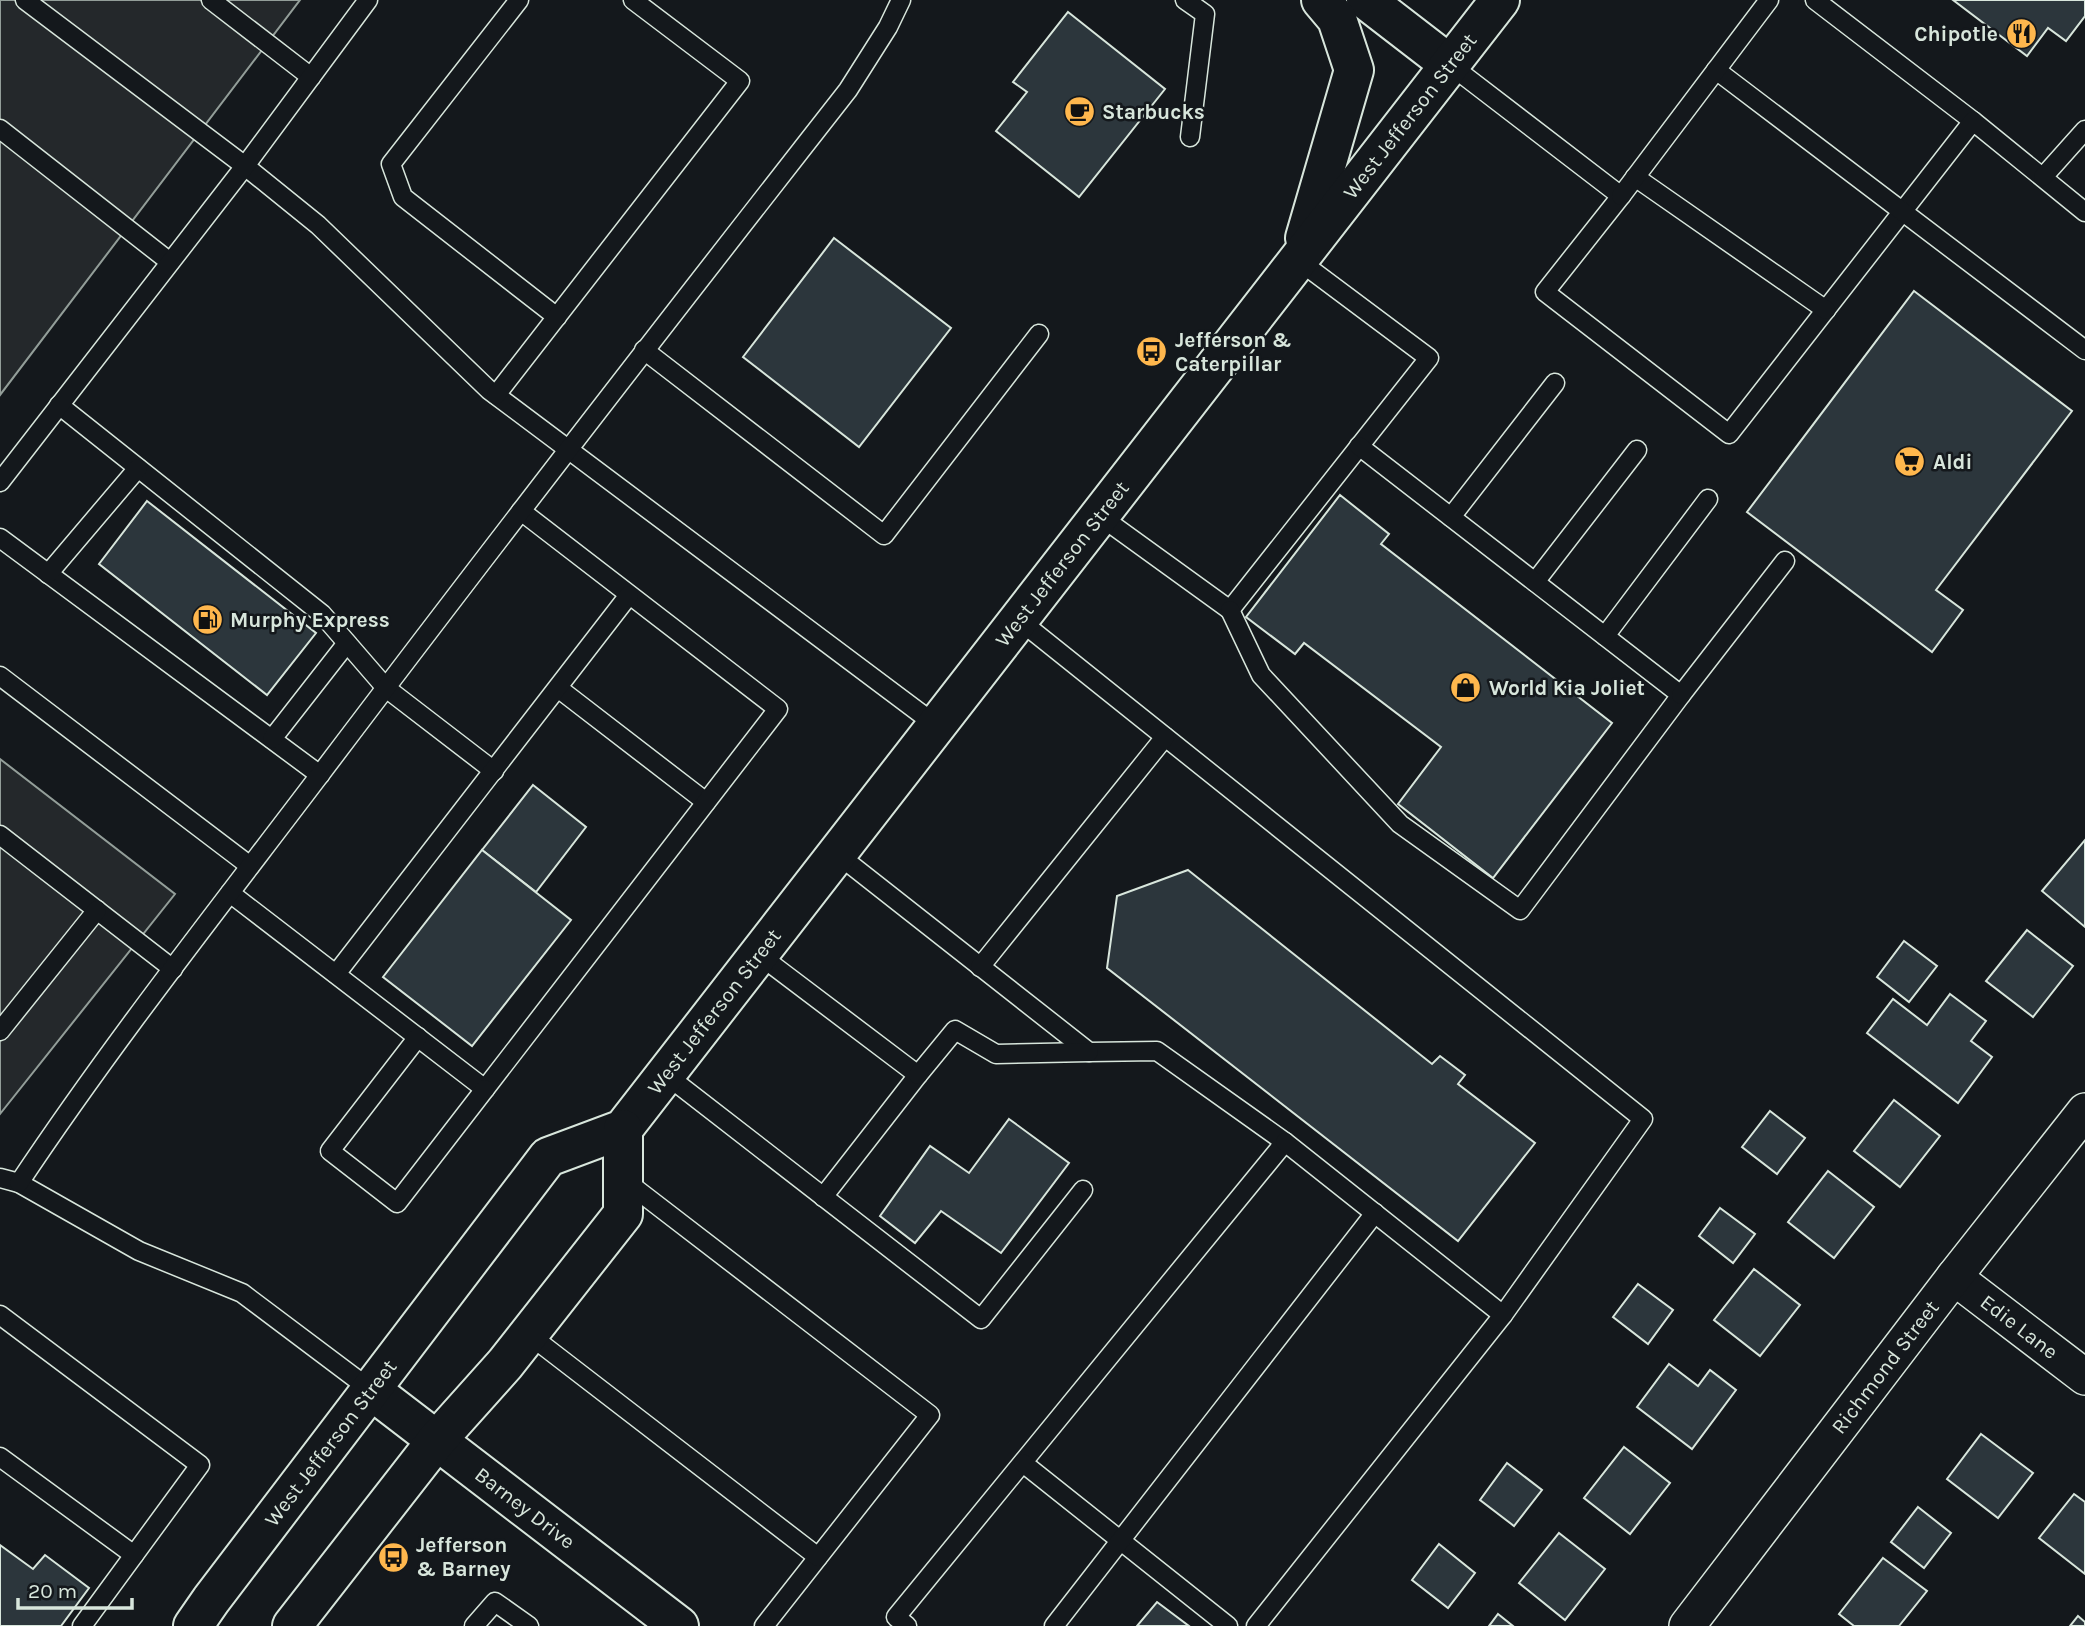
<svg xmlns="http://www.w3.org/2000/svg" width="2085" height="1626" viewBox="0 0 2085 1626" font-family="Karla,sans-serif">
	<rect width="100%" height="100%" fill="#14181c"/>
	<g fill="#24282b" stroke="#939e99" stroke-width="2">
		<polygon points="0,0 300,0 0,395"/>
		<polygon points="0,759 175,894 0,1114"/>
	</g>
	<g fill="#2c363c" stroke="#d8e6dc" stroke-width="2">
		<polygon points="1953,0 2085,0 2085,16 2066,41 2048,28 2027,56"/>
		<polygon points="1068,12 1165,89 1079,197 996,131 1027,92 1013,82"/>
		<polygon points="834,238 951,328 859,447 743,357"/>
		<polygon points="1914,291 2072,411 1936,590 1963,610 1932,652 1747,512"/>
		<polygon points="1340,495 1389,534 1381,544 1612,723 1493,878 1398,804 1441,747 1304,643 1295,654 1246,617"/>
		<polygon points="147,501 316,633 267,695 99,564"/>
		<polygon points="533,785 586,827 536,892 482,850"/>
		<polygon points="2085,840 2085,927 2042,891"/>
		<polygon points="482,850 571,920 472,1046 383,977"/>
		<polygon points="1188,870 1432,1064 1440,1056 1465,1075 1458,1084 1535,1143 1458,1241 1107,968 1117,896"/>
		<polygon points="2027,930 2073,966 2033,1017 1986,981"/>
		<polygon points="1904,941 1937,966 1909,1002 1877,977"/>
		<polygon points="1950,994 1986,1021 1971,1041 1992,1057 1958,1103 1867,1033 1893,999 1927,1025"/>
		<polygon points="1894,1100 1940,1136 1900,1187 1854,1151"/>
		<polygon points="1770,1111 1805,1138 1777,1174 1742,1147"/>
		<polygon points="1009,1119 1069,1163 1001,1253 941,1211 915,1243 880,1216 930,1146 969,1173"/>
		<polygon points="1828,1171 1874,1207 1834,1258 1788,1222"/>
		<polygon points="1720,1208 1755,1234 1733,1263 1699,1236"/>
		<polygon points="1754,1269 1800,1305 1760,1356 1714,1320"/>
		<polygon points="1638,1284 1673,1310 1648,1344 1613,1317"/>
		<polygon points="1669,1364 1698,1386 1710,1370 1736,1390 1692,1449 1637,1407"/>
		<polygon points="1981,1434 2033,1473 1998,1518 1947,1479"/>
		<polygon points="1624,1447 1670,1483 1630,1534 1584,1498"/>
		<polygon points="1507,1463 1542,1490 1514,1526 1480,1500"/>
		<polygon points="2074,1494 2085,1502 2085,1574 2039,1538"/>
		<polygon points="1918,1507 1951,1533 1924,1568 1891,1542"/>
		<polygon points="1559,1533 1605,1569 1565,1620 1519,1583"/>
		<polygon points="1439,1544 1475,1573 1448,1608 1412,1580"/>
		<polygon points="0,1545 33,1569 45,1555 89,1588 61,1626 0,1626"/>
		<polygon points="1883,1558 1927,1591 1899,1626 1854,1626 1839,1614"/>
		<polygon points="1157,1602 1189,1626 1137,1626"/>
		<polygon points="1498,1614 1513,1626 1489,1626"/>
		<polygon points="2078,1616 2085,1622 2085,1626 2070,1626"/>
	</g>
	<g fill="none" stroke-linecap="round" stroke-linejoin="round">
		<defs>
			<g id="lane">
				<polyline points="25,0 245,166 318,225 489,390 936,725"/>
				<polyline points="211,0 311,77"/>
				<polyline points="519,0 391,164 403,197 557,317"/>
				<polyline points="1185,0 1205,14 1190,137"/>
				<polyline points="1815,0 1973,121"/>
				<polyline points="1449,64 1621,196 1545,292 1729,434 1973,121 2085,212"/>
				<polyline points="1716,70 2085,350"/>
				<polyline points="0,129 170,262"/>
				<polyline points="1635,177 1826,310"/>
				<polyline points="2043,177 2085,130"/>
				<polyline points="1621,196 1769,0"/>
				<polyline points="644,350 884,535 1039,334"/>
				<polyline points="496,395 740,81 633,0"/>
				<polyline points="59,405 322,614 386,688 494,771"/>
				<polyline points="0,482 245,166 368,0"/>
				<polyline points="1100,516 1230,610 1429,358 1298,260"/>
				<polyline points="1451,517 1555,383"/>
				<polyline points="0,538 320,775"/>
				<polyline points="48,574 138,468"/>
				<polyline points="1535,582 1637,450"/>
				<polyline points="1230,610 1261,675 1400,824 1520,910 1681,695 1359,446"/>
				<polyline points="1019,620 1643,1119 1503,1315"/>
				<polyline points="1605,636 1708,499"/>
				<polyline points="0,676 250,866"/>
				<polyline points="558,688 706,802"/>
				<polyline points="1681,695 1785,561"/>
				<polyline points="272,739 347,643"/>
				<polyline points="0,835 173,969"/>
				<polyline points="836,853 1089,1052 1157,1051 1285,1142 896,1617 907,1626"/>
				<polyline points="230,893 485,1089 778,709 521,511"/>
				<polyline points="758,954 918,1075 823,1197"/>
				<polyline points="980,967 1165,737"/>
				<polyline points="336,974 629,595"/>
				<polyline points="0,1031 97,910"/>
				<polyline points="418,1037 330,1151 397,1203 485,1089"/>
				<polyline points="665,1074 981,1319 1083,1190"/>
				<polyline points="918,1075 955,1030 996,1054 1089,1052"/>
				<polyline points="0,1178 19,1183 139,1251 242,1293 371,1390"/>
				<polyline points="623,1179 930,1415 764,1626"/>
				<path d="M19,1183C113,1042 219,908 322,772C495,543 671,316 848,90L888,27L901,0"/>
				<polyline points="0,1315 200,1465 82,1626"/>
				<polyline points="527,1333 818,1557"/>
				<polyline points="0,1457 134,1555"/>
				<polyline points="1023,1463 1228,1626"/>
				<polyline points="474,1626 495,1602 529,1626"/>
				<polyline points="1054,1626 1375,1213"/>
				<polyline points="1256,1626 1503,1315 1285,1142"/>
			</g>
			<g id="street">
				<path id="s1" d="M1954,1277L2085,1377"/>
				<path id="s2" d="M1687,1626L1954,1277L2085,1111"/>
			</g>
			<g id="secondary">
				<polyline points="1366,0 1449,64"/>
				<path id="s3" d="M371,1390L679,1626"/>
			</g>
			<g id="primary">
				<polyline points="1305,238 1354,70 1337,19 1321,0"/>
				<path id="s4" d="M193,1626L211,1600L548,1157L623,1129L1500,0"/>
				<polyline points="292,1626 437,1440 505,1364 623,1214 623,1129"/>
			</g>
		</defs>
		<use href="#lane" stroke="#d8e6dc" stroke-width="21"/>
		<use href="#street" stroke="#d8e6dc" stroke-width="38"/>
		<use href="#secondary" stroke="#d8e6dc" stroke-width="42"/>
		<use href="#primary" stroke="#d8e6dc" stroke-width="42"/>
		<use href="#lane" stroke="#14181c" stroke-width="18"/>
		<use href="#street" stroke="#14181c" stroke-width="35"/>
		<use href="#secondary" stroke="#14181c" stroke-width="38"/>
		<use href="#primary" stroke="#14181c" stroke-width="38"/>
	</g>
	<defs>
		<symbol id="restaurant-disc" viewBox="-11 -11 22 22"><circle r="9.5" fill="#ffb74d" stroke="#14181c"/><path d="M-5-6h1v4h1v-4h1v4h1v-4h1v5L-1.5 .5V6h-2V.5L-5-1ZM5-6V6H3V1.5H1.5Q1.5-4 5-6Z" fill="#111"/></symbol>
		<symbol id="cafe-disc" viewBox="-11 -11 22 22"><circle r="9.5" fill="#ffb74d" stroke="#14181c"/><path d="M-5.5-4.5H6V0H3Q3 3.5 0 3.5H-2.5Q-5.5 3.5-5.5 0ZM3-3.2v2h1.7v-2ZM-6 4.5H4V6H-6Z" fill="#111"/></symbol>
		<symbol id="bus-disc" viewBox="-11 -11 22 22"><circle r="9.5" fill="#ffb74d" stroke="#14181c"/><path d="M-5-6H5V4H4V6H2V4H-2V6H-4V4H-5ZM-3.5-4V0h7V-4ZM-3.5 1.2v1.5H-2V1.2ZM2 1.2v1.5H3.5V1.2Z" fill="#111"/></symbol>
		<symbol id="supermarket-disc" viewBox="-11 -11 22 22"><circle r="9.5" fill="#ffb74d" stroke="#14181c"/><path d="M-6-5.5h2.5l.6 2H6L4.5 2H-2.5L-4.4-4H-6ZM-1.5 3.2a1.3 1.3 0 1 0 .1 0ZM3 3.2a1.3 1.3 0 1 0 .1 0Z" fill="#111"/></symbol>
		<symbol id="fuel-disc" viewBox="-11 -11 22 22"><circle r="9.5" fill="#ffb74d" stroke="#14181c"/><path d="M-5.5-6h7V0h2V4h1.3V-2.5L3-4.5l.8-.8L6-3V5H2.5V1h-1V6h-7ZM-4.2-4.7v3.2H.2V-4.7Z" fill="#111"/></symbol>
		<symbol id="shop-disc" viewBox="-11 -11 22 22"><circle r="9.5" fill="#ffb74d" stroke="#14181c"/><path d="M-5-2.5h2.3a2.7 3.5 0 0 1 5.4 0H5L5.5 6h-11ZM-1.5-2.5h3a1.5 2.3 0 0 0-3 0Z" fill="#111"/></symbol>
	</defs>
	<g fill-rule="evenodd">
		<use href="#restaurant-disc" x="2004" y="16" width="35" height="35"/>
		<use href="#cafe-disc" x="1062" y="94" width="35" height="35"/>
		<use href="#bus-disc" x="1134" y="334" width="35" height="35"/>
		<use href="#supermarket-disc" x="1892" y="444" width="35" height="35"/>
		<use href="#fuel-disc" x="190" y="602" width="35" height="35"/>
		<use href="#shop-disc" x="1448" y="670" width="35" height="35"/>
		<use href="#bus-disc" x="376" y="1540" width="35" height="35"/>
	</g>
	<g text-anchor="middle" stroke-width="5" stroke-linejoin="round" paint-order="stroke">
		<g font-size="21" font-weight="bold" fill="#d8e6dc" stroke="#14181c" text-anchor="start">
			<text x="1998" y="41" text-anchor="end">Chipotle</text>
			<text x="1102" y="119">Starbucks</text>
			<text x="1175" y="347">Jefferson &amp;<tspan x="1175" dy="24">Caterpillar</tspan></text>
			<text x="1933" y="469">Aldi</text>
			<text x="230" y="627">Murphy Express</text>
			<text x="1489" y="695">World Kia Joliet</text>
			<text x="416" y="1552">Jefferson<tspan x="416" dy="24">&amp; Barney</tspan></text>
		</g>
		<g font-size="21" fill="#d8e6dc" stroke="#14181c">
			<text dy="7" stroke="none"><textPath href="#s4" startOffset="1951">West Jefferson Street</textPath></text>
			<text dy="7" stroke="none"><textPath href="#s4" startOffset="1384">West Jefferson Street</textPath></text>
			<text dy="7" stroke="none"><textPath href="#s4" startOffset="817">West Jefferson Street</textPath></text>
			<text dy="7" stroke="none"><textPath href="#s1" startOffset="82">Edie Lane</textPath></text>
			<text dy="7" stroke="none"><textPath href="#s2" startOffset="326">Richmond Street</textPath></text>
			<text dy="7" stroke="none"><textPath href="#s4" startOffset="229">West Jefferson Street</textPath></text>
			<text dy="7" stroke="none"><textPath href="#s3" startOffset="194">Barney Drive</textPath></text>
		</g>
	</g>
	<path d="M18 1598v10h114v-10" fill="none" stroke="#d8e6dc" stroke-width="3.5"/>
	<text x="28" y="1598" font-size="21" fill="#d8e6dc" stroke="#14181c" stroke-width="5" paint-order="stroke">20 m</text>
</svg>
